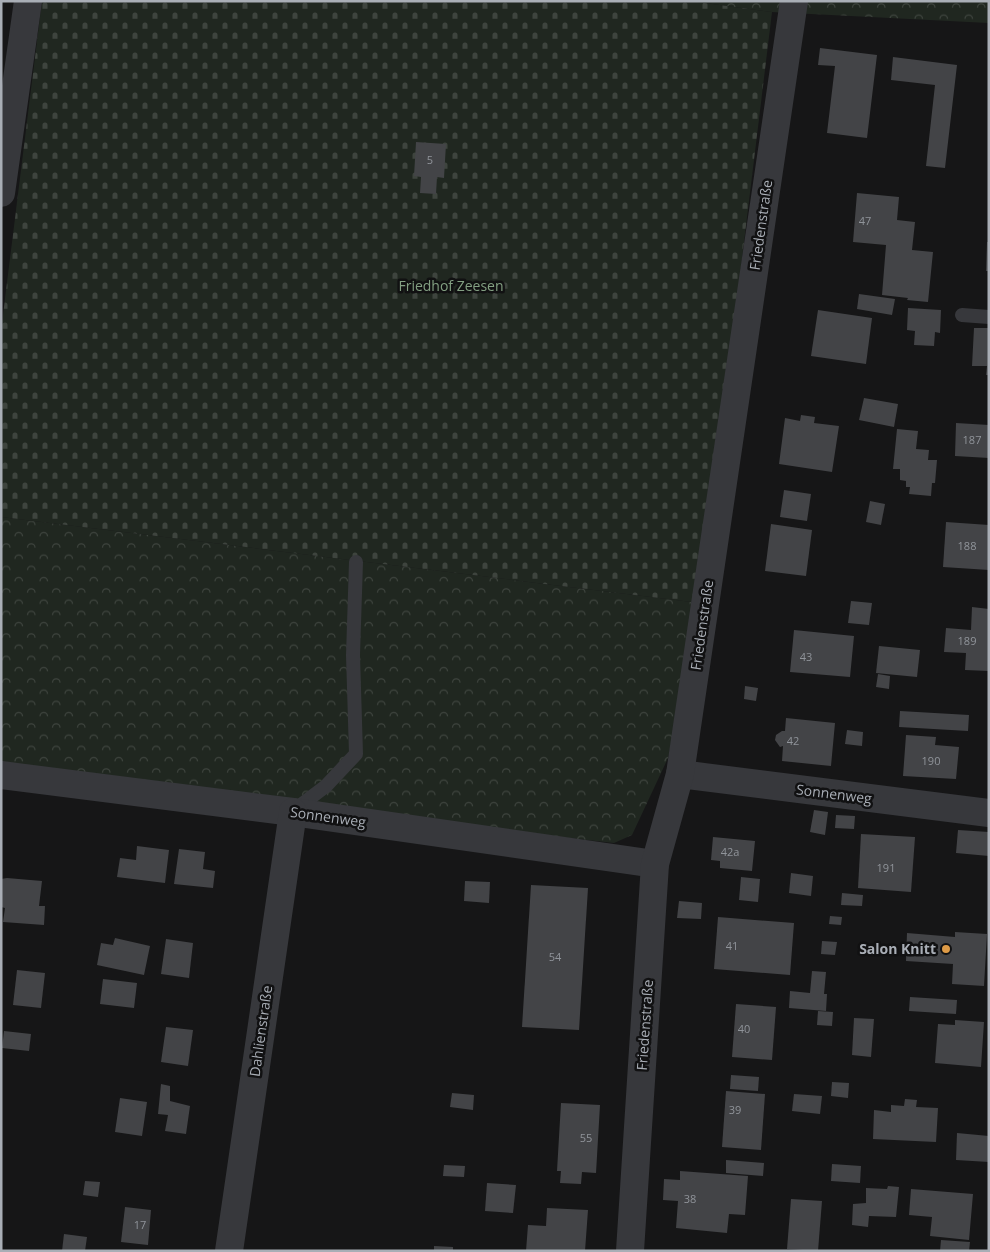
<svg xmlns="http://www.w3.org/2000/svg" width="990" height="1252" viewBox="0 0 990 1252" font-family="'Open Sans',sans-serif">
	<defs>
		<pattern id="forest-crowns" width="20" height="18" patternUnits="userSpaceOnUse" patternTransform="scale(1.25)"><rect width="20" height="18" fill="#202720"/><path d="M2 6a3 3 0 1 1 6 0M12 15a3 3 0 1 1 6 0" fill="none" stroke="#3e443e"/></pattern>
		<pattern id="cemetery-stones" width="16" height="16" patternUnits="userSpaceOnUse" patternTransform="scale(1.25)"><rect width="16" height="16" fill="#202720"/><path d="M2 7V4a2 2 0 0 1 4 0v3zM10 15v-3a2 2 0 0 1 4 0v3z" fill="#3e443e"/></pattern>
	</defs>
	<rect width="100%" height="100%" fill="#161617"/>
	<g fill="url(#forest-crowns)">
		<polygon points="690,1 989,1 989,23 772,12"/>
		<polygon points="1,517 700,603 668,758 632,835 614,843 433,823 1,766"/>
	</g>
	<polygon fill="url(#cemetery-stones)" points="42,1 690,1 772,12 700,603 1,517 1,331"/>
	<g fill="#434447">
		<polygon points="820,48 877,55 867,138 827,133 835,66 818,65"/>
		<polygon points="893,57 957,65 945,168 926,166 935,85 891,80"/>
		<polygon points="416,142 446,144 444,178 437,177 436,194 420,193 421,177 414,176"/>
		<polygon points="857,193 899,197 897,220 915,222 912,250 933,252 928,302 907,300 908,298 882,295 886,245 853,242"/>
		<polygon points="987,242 989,242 989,271 986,271"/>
		<polygon points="859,294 895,299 892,315 857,309"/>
		<polygon points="908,308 941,310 940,333 935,332 934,346 914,345 915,331 907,330"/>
		<polygon points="818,310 872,318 866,364 811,356"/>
		<polygon points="974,328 989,328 989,375 986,375 987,366 972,366"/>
		<polygon points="864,398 898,404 894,427 859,420"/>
		<polygon points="801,415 815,417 814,423 839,426 832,472 779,464 785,418 800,421"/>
		<polygon points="956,423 989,425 989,458 955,456"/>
		<polygon points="897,429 918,431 916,449 929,450 928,460 937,460 935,483 932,483 931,496 909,494 910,487 906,487 906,481 900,480 900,469 893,469"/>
		<polygon points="784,490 811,494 807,521 780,517"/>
		<polygon points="870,501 885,504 881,525 866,522"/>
		<polygon points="946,522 989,525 989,570 943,567"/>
		<polygon points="771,524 812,530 806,576 765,571"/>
		<polygon points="851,601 872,603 869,625 848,623"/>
		<polygon points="972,607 989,609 989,671 965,670 966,653 944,652 946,628 971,630"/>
		<polygon points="794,630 854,636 850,677 790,672"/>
		<polygon points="879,646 920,650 917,677 876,673"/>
		<polygon points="878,674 890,676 889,689 876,687"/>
		<polygon points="745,686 758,688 756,701 744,699"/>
		<polygon points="900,711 969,715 968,731 899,727"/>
		<polygon points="786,718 835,723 831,766 782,761 783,746 780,747 775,740 776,735 782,731 785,731"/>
		<polygon points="847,730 863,732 862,746 845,744"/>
		<polygon points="906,735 936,737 935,745 959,747 956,779 903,776"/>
		<polygon points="814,810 828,812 825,835 810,832"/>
		<polygon points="836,815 855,816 854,829 835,828"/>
		<polygon points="958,830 989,832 989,856 956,853"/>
		<polygon points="861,834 915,837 911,892 858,888"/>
		<polygon points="713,837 755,841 752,871 720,868 720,861 711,860"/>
		<polygon points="137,846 169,850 165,883 117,877 120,858 136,860"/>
		<polygon points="179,849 205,852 203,869 215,871 213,888 174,884"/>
		<polygon points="791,873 813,876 811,896 789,893"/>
		<polygon points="741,877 760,879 758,902 739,900"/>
		<polygon points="7,878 42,881 39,906 45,906 44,925 3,922 5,908 1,907 1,879"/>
		<polygon points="465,881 490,882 489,903 464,901"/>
		<polygon points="531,885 588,888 579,1030 522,1027"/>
		<polygon points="842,893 863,895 862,906 841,905"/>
		<polygon points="679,901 702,903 701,919 677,918"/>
		<polygon points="830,916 842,917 841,925 829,924"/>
		<polygon points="718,917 794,923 790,975 714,969"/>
		<polygon points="955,932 987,934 984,986 952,984 953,964 906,961 907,933 955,937"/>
		<polygon points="115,938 150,946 144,975 97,965 101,943 113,945"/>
		<polygon points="166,939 193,943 189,978 161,974"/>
		<polygon points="822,941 837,942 835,955 821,954"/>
		<polygon points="17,970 45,973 41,1008 13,1005"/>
		<polygon points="812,971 826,972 824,994 827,994 826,1011 789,1008 790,991 810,993"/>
		<polygon points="103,979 137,983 134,1008 100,1004"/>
		<polygon points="910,997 957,1000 956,1014 909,1011"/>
		<polygon points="736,1004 776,1007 772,1060 732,1057"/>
		<polygon points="818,1011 833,1012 832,1026 817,1025"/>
		<polygon points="854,1018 874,1019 871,1057 852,1055"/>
		<polygon points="955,1020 984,1022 981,1067 935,1063 938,1024 955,1025"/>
		<polygon points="166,1027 193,1030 188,1066 161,1062"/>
		<polygon points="4,1031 31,1034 29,1051 2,1048"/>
		<polygon points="731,1075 759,1077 758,1091 730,1089"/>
		<polygon points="832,1082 849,1083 848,1098 831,1096"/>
		<polygon points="161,1084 170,1086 170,1101 190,1106 186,1134 165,1131 168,1115 158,1114"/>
		<polygon points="726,1091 765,1094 761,1150 722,1147"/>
		<polygon points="452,1093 474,1095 473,1110 450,1107"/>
		<polygon points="794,1094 822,1096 820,1114 792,1111"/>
		<polygon points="120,1098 147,1102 142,1136 115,1132"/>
		<polygon points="905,1099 917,1100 916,1107 938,1108 936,1142 873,1139 874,1110 891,1112 891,1105 904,1106"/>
		<polygon points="561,1103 600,1105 596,1173 582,1172 581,1184 560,1183 561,1171 557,1171"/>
		<polygon points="957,1133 989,1136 989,1162 956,1160"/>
		<polygon points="726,1160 764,1163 763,1176 726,1173"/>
		<polygon points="832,1164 861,1166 860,1183 831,1181"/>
		<polygon points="444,1165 465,1166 464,1177 443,1176"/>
		<polygon points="680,1171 748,1176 745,1215 729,1214 727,1233 676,1228 678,1201 663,1200 664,1179 680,1180"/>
		<polygon points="85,1181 100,1182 98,1197 83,1195"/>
		<polygon points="487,1183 516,1185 513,1213 485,1211"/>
		<polygon points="888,1186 899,1187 896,1217 869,1216 868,1227 852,1225 853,1204 866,1203 866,1188 887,1189"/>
		<polygon points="911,1189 973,1194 969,1240 930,1236 932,1217 909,1215"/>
		<polygon points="791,1199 822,1201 818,1251 787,1249"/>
		<polygon points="125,1207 151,1210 148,1245 121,1242"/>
		<polygon points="547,1208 588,1210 585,1251 526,1251 528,1225 546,1226"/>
		<polygon points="64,1234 87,1237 85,1251 62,1251"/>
		<polygon points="941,1240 970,1242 969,1251 940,1251"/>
		<polygon points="434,1246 453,1247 453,1251 434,1251"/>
	</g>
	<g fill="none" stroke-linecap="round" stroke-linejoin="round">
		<g stroke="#37383c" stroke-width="14">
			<polyline points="962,315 989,317"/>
			<polyline points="293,811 326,786 356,754 353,655 356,562"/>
		</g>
		<g stroke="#37383c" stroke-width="28">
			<polyline points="1,193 28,1"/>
			<polyline points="680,774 989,813"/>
			<polyline points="1,775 293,812 655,864"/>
			<polyline points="229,1251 293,812"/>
			<polyline points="630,1251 655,864 680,774 794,1"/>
		</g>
	</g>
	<circle fill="#de9b47" stroke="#111112" stroke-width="2" cx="946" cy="949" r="5"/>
	<g text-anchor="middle" stroke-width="5" stroke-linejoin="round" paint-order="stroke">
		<g font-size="11" fill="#90949a">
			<text x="430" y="164">5</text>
			<text x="865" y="225">47</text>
			<text x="972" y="444">187</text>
			<text x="967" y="550">188</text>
			<text x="967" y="645">189</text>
			<text x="806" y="661">43</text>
			<text x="793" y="745">42</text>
			<text x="931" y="765">190</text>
			<text x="730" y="856">42a</text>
			<text x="886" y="872">191</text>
			<text x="732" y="950">41</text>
			<text x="555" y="961">54</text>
			<text x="744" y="1033">40</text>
			<text x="735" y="1114">39</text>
			<text x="586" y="1142">55</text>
			<text x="690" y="1203">38</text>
			<text x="140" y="1229">17</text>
		</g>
		<g font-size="14" fill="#a9aeb6" stroke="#111112">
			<text transform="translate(761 225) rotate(-82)" y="5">Friedenstraße</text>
			<text transform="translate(702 625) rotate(-82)" y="5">Friedenstraße</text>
			<text transform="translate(834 794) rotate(7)" y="5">Sonnenweg</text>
			<text transform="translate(328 817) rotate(8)" y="5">Sonnenweg</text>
			<text transform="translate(645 1025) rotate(-86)" y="5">Friedenstraße</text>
			<text transform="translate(261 1031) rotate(-82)" y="5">Dahlienstraße</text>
		</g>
		<g font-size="14" fill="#839f82" stroke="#111112">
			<text x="451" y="291">Friedhof Zeesen</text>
		</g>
		<g font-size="14" font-weight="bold" fill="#a9aeb6" stroke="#111112" text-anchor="end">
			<text x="936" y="954">Salon Knitt</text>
		</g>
	</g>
	<rect width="990" height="1252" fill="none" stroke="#a9aeb6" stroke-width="5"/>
</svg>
